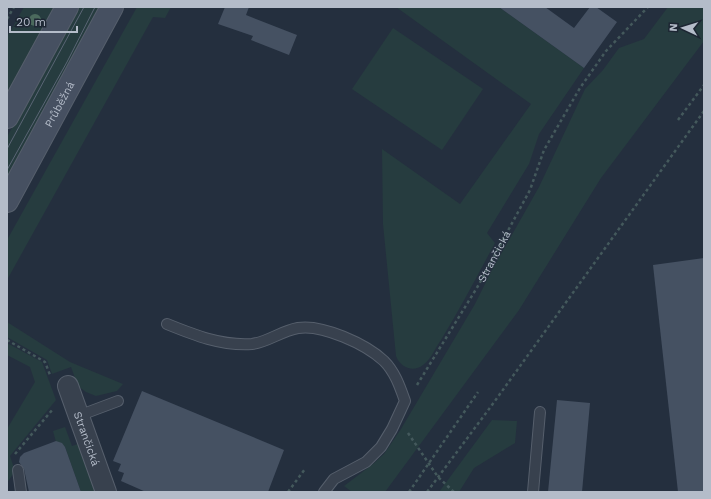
<svg xmlns="http://www.w3.org/2000/svg" width="711" height="499" viewBox="0 0 711 499" font-family="'Work Sans',sans-serif">
	<rect width="100%" height="100%" fill="#242f3e"/>
	<g fill="#263c3f">
		<polygon points="24,7 56,7 7,97 7,37"/>
		<polygon points="78,7 102,7 7,182 7,137"/>
		<polygon points="137,7 171,7 165,18 153,17 7,280 7,240"/>
		<path d="M396,7H499L584,68L539,134L529,164L487,233L495,243C477,276 460,309 441,340C435,348 431,360 423,365C413,373 400,367 396,356L383,224L382,149L460,204L531,104Z"/>
		<polygon points="668,7 704,7 704,41 601,178 519,310 385,492 352,492 344,486 373,464 384,454 401,429 475,304 492,270 539,187 585,89 603,70 619,48 644,39"/>
		<polygon points="393,28 483,89 442,150 352,89"/>
		<polygon points="7,322 70,362 123,384 117,391 96,396 86,392 78,386 71,367 52,374 47,360 7,337"/>
		<polygon points="7,343 42,362 56,400 10,456 15,471 7,483 7,429 35,382 30,367 7,355"/>
		<polygon points="492,420 517,421 515,443 474,468 459,492 439,492"/>
		<polygon points="65,427 72,446 78,444 95,492 81,492 65,447 56,442 53,431"/>
	</g>
	<g fill="#455162">
		<polygon points="225,7 249,7 246,15 297,35 289,55 251,40 253,36 218,24"/>
		<polygon points="499,7 545,7 574,28 590,7 596,7 617,22 584,68"/>
		<polygon points="704,258 704,492 678,492 653,265"/>
		<polygon points="142,391 284,450 268,492 146,492 121,481 124,473 118,471 121,464 113,461"/>
		<polygon points="557,400 590,403 582,492 548,492"/>
		<polygon points="56,441 62,443 65,447 81,492 29,492 24,469 19,462 20,457 24,453"/>
	</g>
	<g fill="none" stroke-linecap="round" stroke-linejoin="round">
		<defs>
			<g id="lane">
				<path d="M167,324C194,335 221,346 252,344C268,342 281,331 298,328C322,324 366,344 384,361C395,372 400,387 405,401L392,429L381,447L366,462L334,479L324,492"/>
				<polyline points="78,416 118,401"/>
				<polyline points="18,470 21,492"/>
				<polyline points="533,492 540,412"/>
			</g>
			<g id="street">
				<path id="s2" d="M68,386L106,492"/>
			</g>
			<g id="secondary">
				<polyline points="7,117 67,7"/>
				<path id="s3" d="M7,201L112,7"/>
			</g>
		</defs>
		<use href="#lane" stroke="#565f6c" stroke-width="12"/>
		<use href="#street" stroke="#565f6c" stroke-width="22"/>
		<use href="#secondary" stroke="#565f6c" stroke-width="24"/>
		<g stroke="#44595c" stroke-width="2.5" stroke-dasharray="3 3" stroke-linecap="butt">
			<polyline points="7,19 14,7"/>
			<polyline points="678,120 704,85"/>
			<polyline points="7,340 45,362 50,375"/>
			<path id="s1" d="M417,385L478,286L530,190L544,150L580,88L606,51L648,7"/>
			<polyline points="408,433 438,477 454,492"/>
			<polyline points="15,454 53,409"/>
			<polyline points="288,492 305,469"/>
			<polyline points="409,492 478,392"/>
			<polyline points="427,492 492,405 704,111"/>
		</g>
		<use href="#lane" stroke="#38414e" stroke-width="10"/>
		<use href="#street" stroke="#38414e" stroke-width="20"/>
		<use href="#secondary" stroke="#465061" stroke-width="22"/>
		<g stroke="#5a6575" stroke-width="1">
			<polyline points="7,149 84,7"/>
			<polyline points="7,170 67,62 95,7"/>
		</g>
	</g>
	<circle fill="#4b6a5d" cx="35" cy="20" r="6"/>
	<g text-anchor="middle" stroke-width="3" stroke-linejoin="round" paint-order="stroke">
		<g font-size="11" fill="#b4bcc9" stroke="#1d2633">
			<text dy="4" stroke="none"><textPath href="#s3" startOffset="110">Průběžná</textPath></text>
			<text dy="4" stroke="none"><textPath href="#s1" startOffset="150">Strančická</textPath></text>
			<text dy="4" stroke="none"><textPath href="#s2" startOffset="56">Strančická</textPath></text>
		</g>
	</g>
	<rect width="711" height="499" fill="none" stroke="#b4bcc9" stroke-width="16"/>
	<g transform="translate(683 28) rotate(274)" stroke="#1d2633" stroke-width="3" paint-order="stroke">
	<path d="M0-3L7 15L0 10L-7 15Z" fill="#b4bcc9"/>
	<text y="-6" font-size="11" font-weight="bold" text-anchor="middle" fill="#b4bcc9">N</text>
	</g>
	<path d="M10 26v6h67v-6" fill="none" stroke="#b4bcc9" stroke-width="2"/>
	<text x="16" y="26" font-size="12" fill="#b4bcc9" stroke="#1d2633" stroke-width="3" paint-order="stroke">20 m</text>
</svg>
